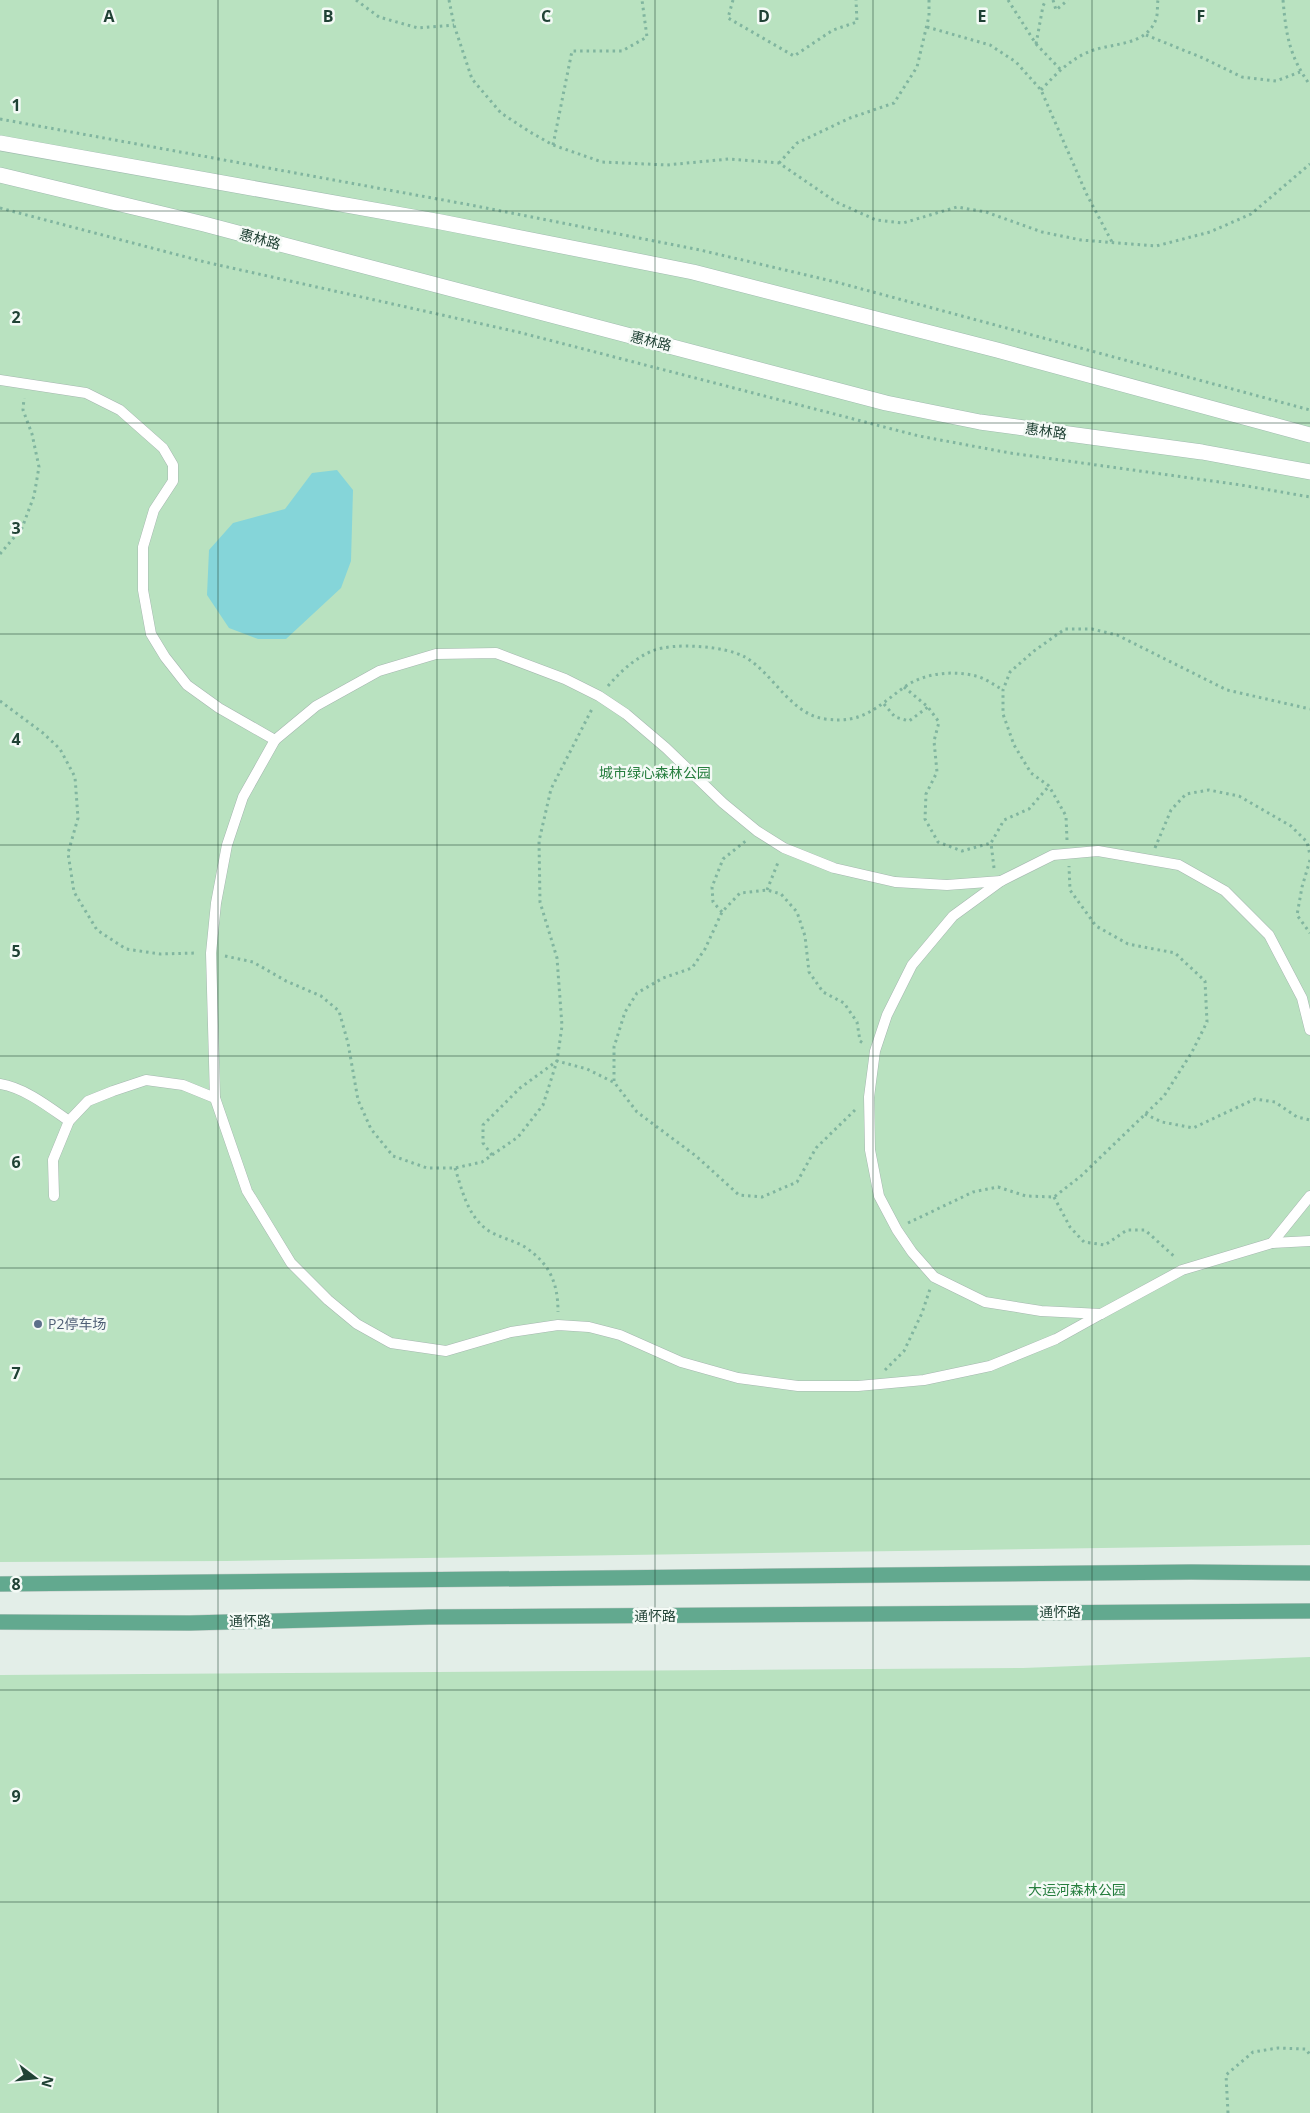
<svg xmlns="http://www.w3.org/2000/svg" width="1310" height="2113" viewBox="0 0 1310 2113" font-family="'Open Sans','Noto Sans SC',sans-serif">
	<rect width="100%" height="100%" fill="#e3eee8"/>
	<g fill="#b9e2c0">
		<polygon points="0,0 1310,0 1310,1545 226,1561 0,1562"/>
		<polygon points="1310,1657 1310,2113 0,2113 0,1675 1023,1668"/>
	</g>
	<polygon fill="#85d5d9" points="337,470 353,490 351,561 341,588 286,639 258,639 229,628 207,595 209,550 233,523 285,509 312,473"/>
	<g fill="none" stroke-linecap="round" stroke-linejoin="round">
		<defs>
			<g id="lane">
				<polyline points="0,380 86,393 120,410 163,448 173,465 173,481 154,510 143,547 143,590 151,634 165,657 187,685 219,708 275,740"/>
				<polyline points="1001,881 947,885 895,882 834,868 784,848 757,831 723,803 666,748 626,714 599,696 565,679 496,653 436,654 379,671 316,706 275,740 243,797 227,845 216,903 211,953 215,1098 247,1191 291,1263 328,1300 357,1324 391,1343 446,1351 511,1332 558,1325 589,1327 620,1335 681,1362 738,1378 798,1386 858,1386 924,1380 990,1366 1056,1339 1101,1314"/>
				<polyline points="1310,1030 1302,998 1269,935 1225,891 1179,865 1098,851 1053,855 1001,881 953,916 912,965 887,1015 875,1051 869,1097 870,1150 879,1196 897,1230 912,1252 934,1277 985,1302 1041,1311 1101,1314 1182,1270 1272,1243 1310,1241"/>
				<path d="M0,1084C25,1088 49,1107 69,1121"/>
				<polyline points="54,1196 53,1160 69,1121 88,1101 113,1091 146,1080 183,1085 215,1098"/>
				<polyline points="1272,1243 1310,1196"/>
			</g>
			<g id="secondary">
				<polyline points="0,143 441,222 693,272 997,350 1310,435"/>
				<polyline points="0,175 204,224 886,403 980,422 1202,452 1310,472"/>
			</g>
			<g id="primary">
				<polyline points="0,1584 1191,1572 1310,1573"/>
				<polyline points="0,1622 190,1623 429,1617 1310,1611"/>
			</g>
		</defs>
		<use href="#lane" stroke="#a5b7af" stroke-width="11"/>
		<use href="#secondary" stroke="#a0bbaf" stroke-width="16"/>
		<use href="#primary" stroke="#c1cac6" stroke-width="16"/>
		<g stroke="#80b59f" stroke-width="3" stroke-dasharray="2.5 4" stroke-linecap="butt">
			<polyline points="356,0 379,17 418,28 454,25"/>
			<polyline points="449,0 454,25 472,79 501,113 530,132 553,145 602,162 667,165 729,159 779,163 836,202 876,220 903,223 957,207 986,212 1042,232 1081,240 1156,246 1210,232 1251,214 1310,164"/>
			<polyline points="733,0 728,18 794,56 833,30 857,22 856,0"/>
			<polyline points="1008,0 1036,44 1060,69"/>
			<polyline points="1053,0 1056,10 1068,0"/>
			<path d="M1283,0C1286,34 1289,56 1310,85"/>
			<polyline points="927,27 990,45 1016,62 1041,90 1087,195 1112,242"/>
			<polyline points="1146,35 1203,58 1242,77 1276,81 1300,72"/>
			<polyline points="1036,44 1043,6 1046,0"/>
			<path d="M1041,90C1055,75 1067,62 1086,53C1108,42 1146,48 1156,19C1158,14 1157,6 1158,0"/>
			<polyline points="0,119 476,206 700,250 836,282 1310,410"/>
			<polyline points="553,145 572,51 622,51 647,37 642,0"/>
			<polyline points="779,163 797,143 850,118 894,103 917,67 929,16 929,0"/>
			<polyline points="0,208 205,262 518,332 919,436 1010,453 1241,485 1310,497"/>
			<polyline points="0,554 22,528 34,496 39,467 32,434 23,410 24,398"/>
			<path d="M608,686C621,671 634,659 652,651C674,642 725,646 745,657C774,674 790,714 825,719C862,724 876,708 903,688C923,673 952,670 976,676C985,678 994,685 1003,690"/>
			<polyline points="904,687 928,707 939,722 934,741 937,772 926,794 925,819 938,842 962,851 991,843"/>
			<polyline points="0,701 43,733 60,749 75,777 78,818 68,853 74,892 97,930 126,949 160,954 197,953"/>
			<polyline points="884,704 895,717 909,721 928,707"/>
			<polyline points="1067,840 1066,816 1049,786 1031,773 1014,745 1003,714 1003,690 1010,672 1034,651 1065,629 1092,629 1117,635 1227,690 1310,709"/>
			<polyline points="1155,848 1171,810 1186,794 1209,790 1239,796 1291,826 1307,842 1310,855"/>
			<polyline points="1310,860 1302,887 1297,915 1310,933"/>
			<polyline points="994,868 991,843 1004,820 1029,809 1049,786"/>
			<polyline points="767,890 779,860"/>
			<polyline points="722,912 713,902 712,887 723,859 747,840"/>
			<polyline points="225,956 253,962 286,981 321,996 339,1011 348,1043 358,1100 371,1129 393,1156 427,1168 455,1168 482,1162 518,1137 543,1105 557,1061 562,1026 557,958 540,902 539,841 551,789 593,707"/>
			<polyline points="855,1110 816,1148 797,1182 762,1197 739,1195 696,1156 637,1112 614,1082 614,1047 625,1012 637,993 663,978 692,968 705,949 722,912 740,893 767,890 781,894 797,912 805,936 809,972 823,992 844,1003 857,1022 860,1041 863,1043"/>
			<polyline points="1145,1114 1162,1122 1193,1128 1255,1099 1275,1102 1297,1117 1310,1120"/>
			<polyline points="492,1155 483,1143 483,1125 520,1088 557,1061 587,1069 613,1082"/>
			<path d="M455,1168C462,1190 467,1214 486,1229C497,1237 513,1240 525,1247C550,1264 558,1283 558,1312"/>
			<polyline points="1054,1197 1070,1227 1084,1242 1105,1245 1127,1230 1145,1230 1176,1258"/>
			<polyline points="908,1223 973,1192 998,1187 1026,1196 1054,1197 1081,1176 1164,1096 1192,1052 1207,1022 1205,981 1175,953 1128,944 1096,926 1070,890 1069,866"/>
			<polyline points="885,1370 904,1351 922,1313 930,1289"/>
			<polyline points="1228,2113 1226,2075 1253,2052 1278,2048 1306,2049 1310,2055"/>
		</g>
		<use href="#lane" stroke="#fff" stroke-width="10"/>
		<use href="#secondary" stroke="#fff" stroke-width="15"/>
		<use href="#primary" stroke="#62a98f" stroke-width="15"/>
	</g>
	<path fill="none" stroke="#204235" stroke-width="1" stroke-opacity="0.55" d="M218,0V2113M437,0V2113M655,0V2113M873,0V2113M1092,0V2113M0,211H1310M0,423H1310M0,634H1310M0,845H1310M0,1056H1310M0,1268H1310M0,1479H1310M0,1690H1310M0,1902H1310"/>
	<circle fill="#5c6f8a" stroke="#f4faf6" stroke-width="2" cx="38" cy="1324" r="5"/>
	<g text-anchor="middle" stroke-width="5" stroke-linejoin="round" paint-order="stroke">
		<g font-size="14" fill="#204235" stroke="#f4faf6">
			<text transform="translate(260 239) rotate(15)" y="5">惠林路</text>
			<text transform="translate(651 341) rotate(14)" y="5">惠林路</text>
			<text transform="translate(1046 431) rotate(8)" y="5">惠林路</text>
			<text x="1060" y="1617">通怀路</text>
			<text x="655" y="1621">通怀路</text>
			<text transform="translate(250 1621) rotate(-1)" y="5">通怀路</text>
		</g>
		<g font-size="14" fill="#267e3e" stroke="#f4faf6">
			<text x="655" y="778">城市绿心森林公园</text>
			<text x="1077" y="1895">大运河森林公园</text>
		</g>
		<g font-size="14" fill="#4e5e75" stroke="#f4faf6" text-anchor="start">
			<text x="48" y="1329">P2停车场</text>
		</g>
	</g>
	<g font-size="16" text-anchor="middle" font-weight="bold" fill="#204235" stroke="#f4faf6" stroke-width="5" stroke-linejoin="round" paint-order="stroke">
		<text x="109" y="22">A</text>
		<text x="328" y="22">B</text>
		<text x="546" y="22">C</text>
		<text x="764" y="22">D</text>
		<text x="982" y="22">E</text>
		<text x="1201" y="22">F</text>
		<text x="16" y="111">1</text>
		<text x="16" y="323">2</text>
		<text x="16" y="534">3</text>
		<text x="16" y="745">4</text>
		<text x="16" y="957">5</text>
		<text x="16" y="1168">6</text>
		<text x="16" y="1379">7</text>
		<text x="16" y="1590">8</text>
		<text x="16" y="1802">9</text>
	</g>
	<g transform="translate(35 2078) rotate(106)" stroke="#f4faf6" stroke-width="4" paint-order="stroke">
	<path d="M0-4L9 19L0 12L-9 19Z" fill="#204235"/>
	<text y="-8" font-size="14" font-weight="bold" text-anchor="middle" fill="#204235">N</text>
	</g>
</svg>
